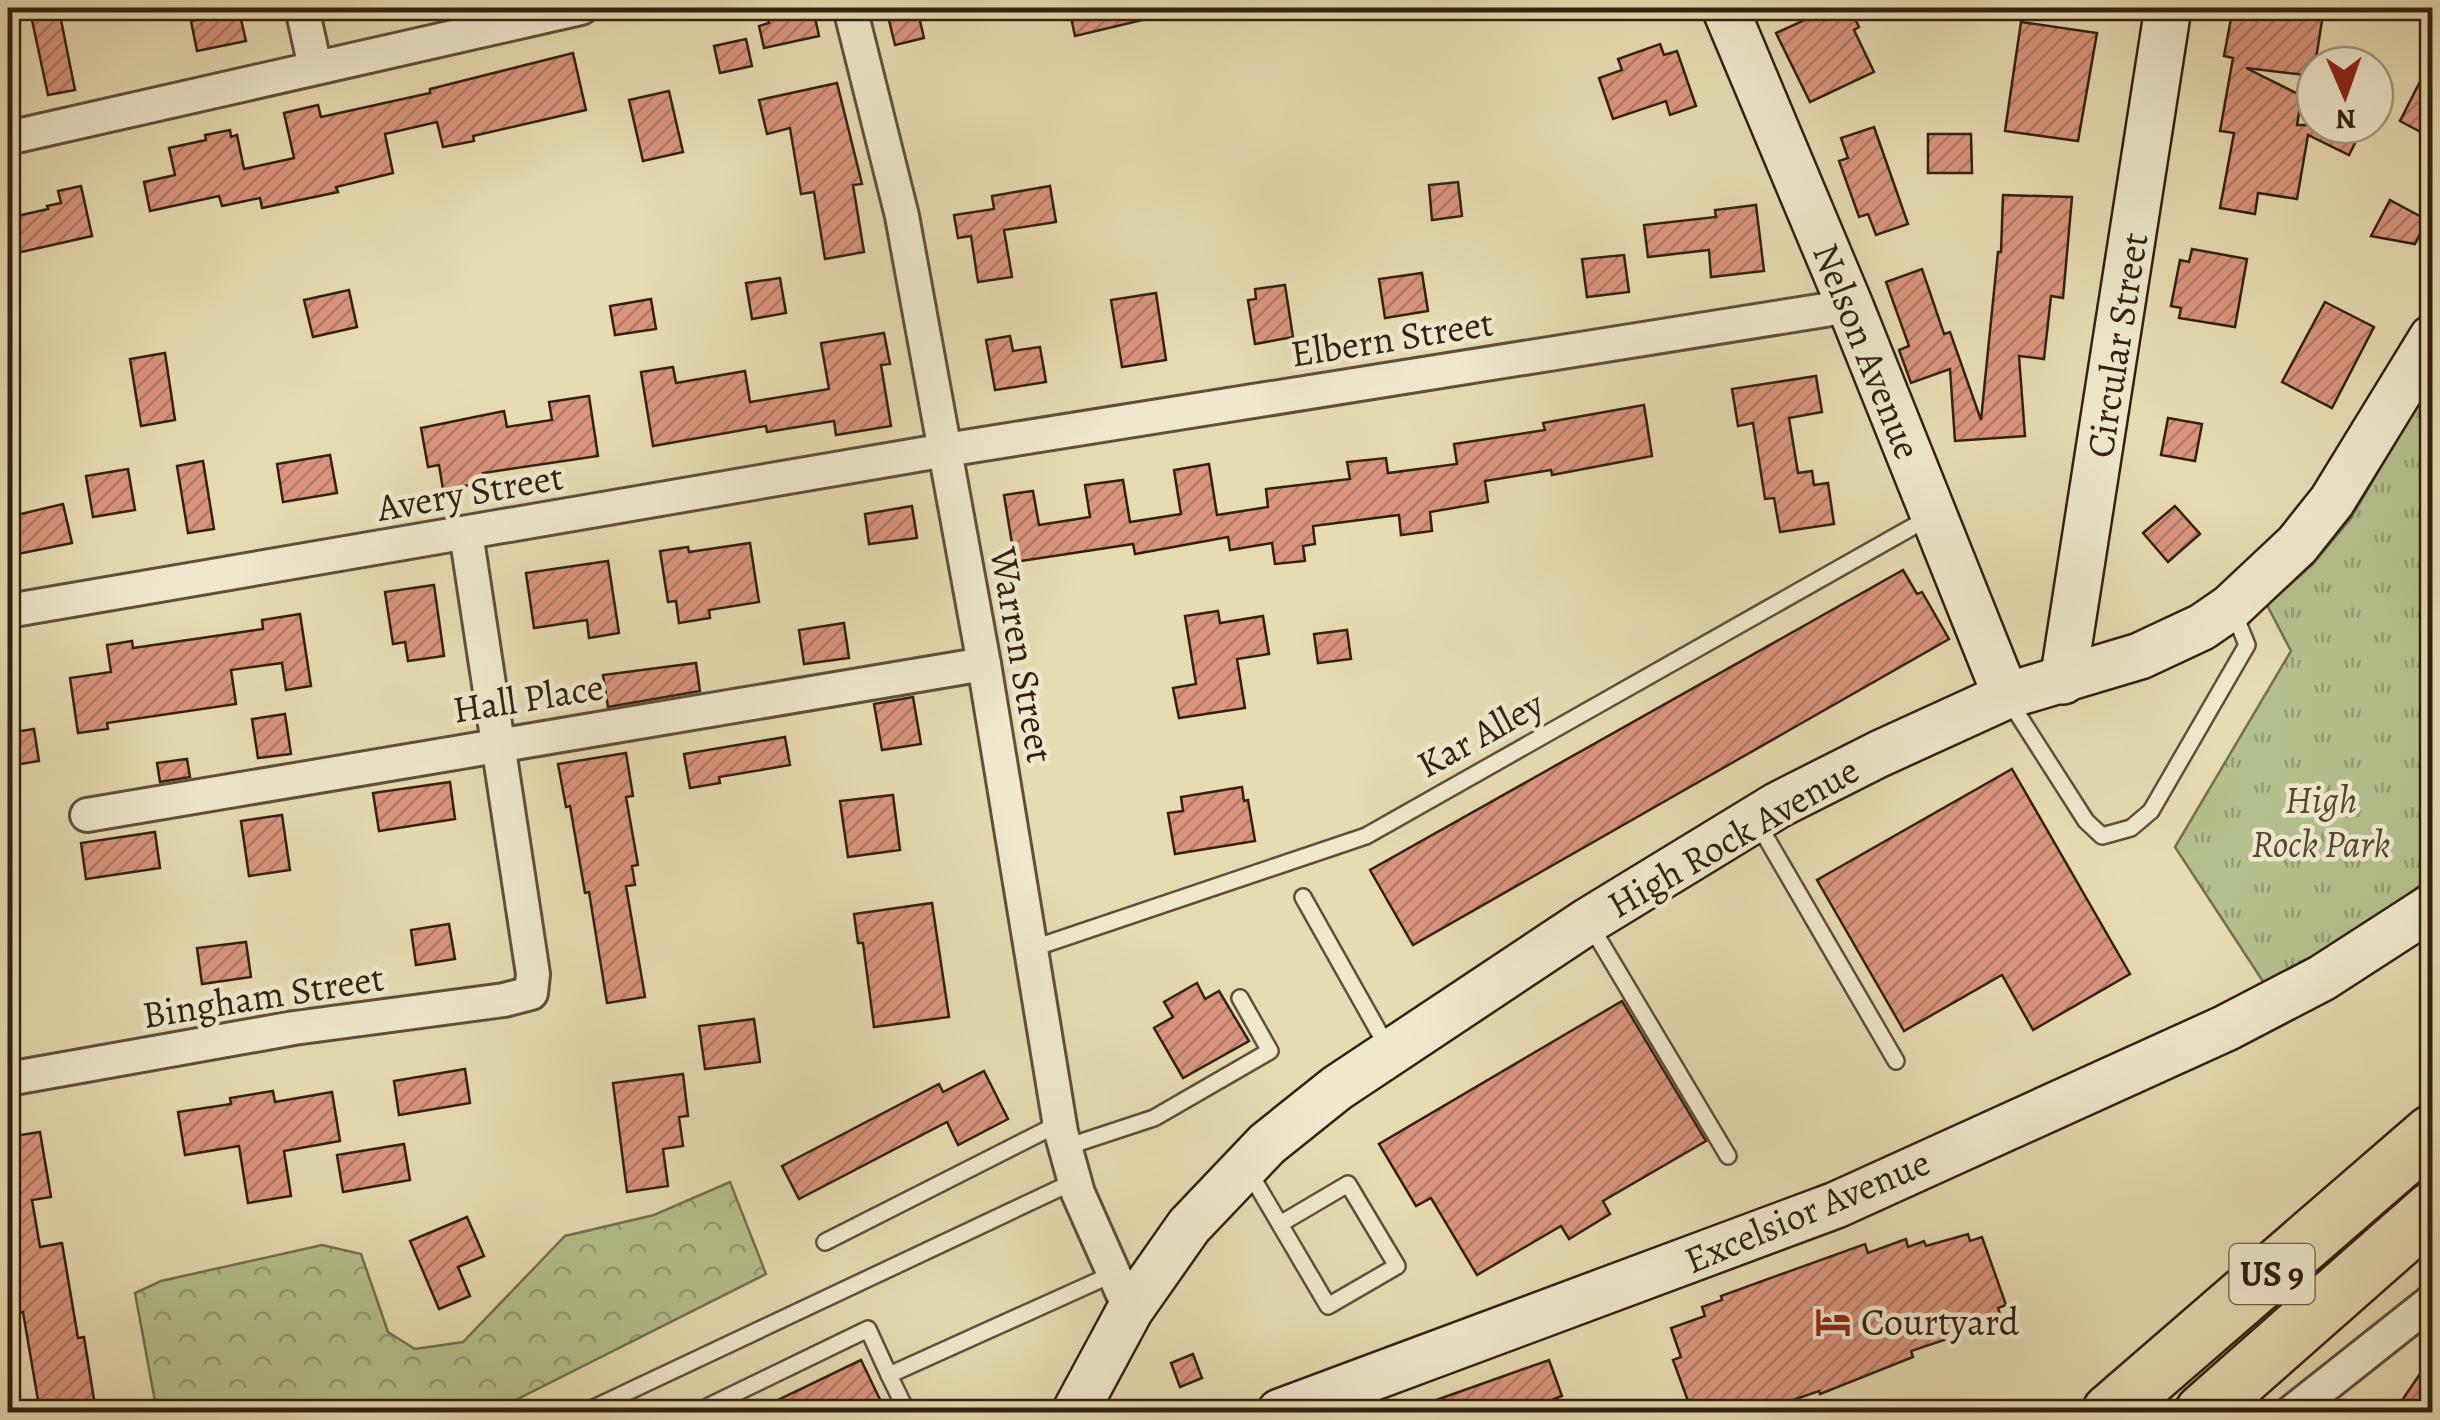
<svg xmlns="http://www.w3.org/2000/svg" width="2440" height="1420" viewBox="0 0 2440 1420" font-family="Alegreya,serif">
	<defs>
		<pattern id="forest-crowns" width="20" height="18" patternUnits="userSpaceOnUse" patternTransform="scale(2.5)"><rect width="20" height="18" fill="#b4c08d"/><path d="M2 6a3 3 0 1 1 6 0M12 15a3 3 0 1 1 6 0" fill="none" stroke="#939c72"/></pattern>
		<pattern id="park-tufts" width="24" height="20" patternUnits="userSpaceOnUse" patternTransform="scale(2.5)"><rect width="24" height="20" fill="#b4c08d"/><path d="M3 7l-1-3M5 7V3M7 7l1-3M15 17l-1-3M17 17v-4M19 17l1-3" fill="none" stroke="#939c72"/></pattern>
		<pattern id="building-hatch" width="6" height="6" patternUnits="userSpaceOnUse" patternTransform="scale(2.5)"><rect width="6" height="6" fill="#da957e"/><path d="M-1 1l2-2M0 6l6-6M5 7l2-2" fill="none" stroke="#b27966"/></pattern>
	</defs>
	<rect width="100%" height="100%" fill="#e7dbb2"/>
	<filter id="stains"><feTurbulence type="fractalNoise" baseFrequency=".002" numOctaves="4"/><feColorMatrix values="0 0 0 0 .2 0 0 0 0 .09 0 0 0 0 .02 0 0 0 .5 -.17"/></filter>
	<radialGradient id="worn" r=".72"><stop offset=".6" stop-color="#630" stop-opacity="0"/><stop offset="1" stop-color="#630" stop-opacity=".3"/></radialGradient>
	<polygon fill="url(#forest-crowns)" stroke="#747050" stroke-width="2.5" points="730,1182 766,1274 492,1412 157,1412 135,1293 161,1281 322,1245 361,1254 388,1332 415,1349 463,1342 565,1236 654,1215"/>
	<polygon fill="url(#park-tufts)" stroke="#747050" stroke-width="2.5" points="2432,380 2432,876 2370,924 2266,986 2175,847 2291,651 2267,605 2313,564 2351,518"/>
	<g fill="url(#building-hatch)" stroke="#342013" stroke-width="2.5">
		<polygon points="766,8 813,8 819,36 764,48 759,26 769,23"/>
		<polygon points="886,8 917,8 924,38 895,45"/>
		<polygon points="1069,8 1154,8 1155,17 1075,36"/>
		<polygon points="1847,8 1850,8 1859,27 1854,30 1874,72 1810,102 1776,33 1820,13 1822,19"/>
		<polygon points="2233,8 2324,8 2315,65 2308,65 2306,75 2246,68 2302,96 2297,125 2364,125 2349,155 2308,135 2297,199 2258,193 2255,214 2220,208 2234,133 2220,131 2233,58 2224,56"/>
		<polygon points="239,11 246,41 197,51 191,21"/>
		<polygon points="60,15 75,90 48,95 32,20"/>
		<polygon points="2021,22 2097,33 2078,141 2005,131"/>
		<polygon points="746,39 752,66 720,73 714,46"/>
		<polygon points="1660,44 1664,55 1677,51 1696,106 1670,115 1666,101 1613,119 1599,78 1622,70 1618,59"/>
		<polygon points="573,53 586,110 473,136 474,141 443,147 437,122 385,134 393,173 336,187 338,192 262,208 260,198 222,206 219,196 150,211 144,182 175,175 169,148 206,140 205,135 230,130 231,137 237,135 244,169 294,158 284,113 318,105 321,117 430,93 430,89"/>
		<polygon points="2432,58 2432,138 2400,121"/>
		<polygon points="837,83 862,184 853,185 864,252 825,259 814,192 801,194 790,128 767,134 759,100"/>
		<polygon points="669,91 683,152 643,161 629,100"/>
		<polygon points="1874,127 1908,224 1876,235 1868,214 1859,217 1839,161 1848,158 1841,138"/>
		<polygon points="1928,134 1971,134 1972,173 1928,173"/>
		<polygon points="1458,182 1462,216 1432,220 1429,185"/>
		<polygon points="81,186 92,236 8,255 8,218 48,209 47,206 61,203 58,191"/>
		<polygon points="1050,186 1056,222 1004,230 1012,277 978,282 971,236 958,238 954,215 994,209 992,196"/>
		<polygon points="2003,195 2072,197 2063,298 2051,296 2044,359 2019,356 2025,436 1955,441 1950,369 1911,383 1899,350 1909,346 1886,282 1922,269 1944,334 1950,332 1981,420 1998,252 2001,252"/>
		<polygon points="2390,200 2427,220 2415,244 2371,236"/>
		<polygon points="1756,205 1764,271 1711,277 1709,250 1648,257 1644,225 1716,217 1715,210"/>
		<polygon points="2192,249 2247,259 2235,327 2179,318 2181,308 2171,306 2180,260 2189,262"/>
		<polygon points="1624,255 1629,292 1587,297 1582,259"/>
		<polygon points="1422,273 1428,311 1385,318 1379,279"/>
		<polygon points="780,278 786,313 752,319 746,283"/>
		<polygon points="1285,285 1293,337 1255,344 1248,300 1256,299 1255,289"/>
		<polygon points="349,290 357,327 313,337 304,300"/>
		<polygon points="1156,293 1166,360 1122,367 1111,300"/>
		<polygon points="651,299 656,329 615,335 610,306"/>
		<polygon points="2325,302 2374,327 2332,408 2282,382"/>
		<polygon points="884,333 890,364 881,365 891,426 836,435 834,421 767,432 766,426 653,446 641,372 673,367 676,383 745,371 750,402 829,389 821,343"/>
		<polygon points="1010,336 1013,351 1040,347 1046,382 995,390 986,340"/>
		<polygon points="165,353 175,420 141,426 130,359"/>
		<polygon points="1816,376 1822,412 1789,418 1798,473 1812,471 1814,485 1828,483 1834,524 1780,532 1774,498 1765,499 1753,423 1738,426 1732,389"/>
		<polygon points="589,396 598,456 483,473 484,483 443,489 439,465 428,467 421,428 504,411 507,427 552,420 549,402"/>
		<polygon points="1644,405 1652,456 1552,475 1551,470 1485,481 1488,502 1430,512 1432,531 1401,535 1399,515 1313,526 1315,544 1303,546 1305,561 1275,564 1272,543 1230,550 1228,537 1135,554 1133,544 1015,562 1004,495 1033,491 1039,525 1090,517 1085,485 1123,480 1130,522 1181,514 1174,470 1209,464 1217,515 1268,507 1266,489 1350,479 1347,462 1386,458 1388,473 1457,464 1454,444 1545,430 1543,423"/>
		<polygon points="2168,418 2202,424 2195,461 2161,455"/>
		<polygon points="330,455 337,493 283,502 277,464"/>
		<polygon points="203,461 214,529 188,533 177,466"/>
		<polygon points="128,469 135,510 93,517 86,476"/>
		<polygon points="63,504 72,543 8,556 8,517"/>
		<polygon points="912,506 917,538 869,544 865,514"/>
		<polygon points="2175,506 2200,534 2168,562 2143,533"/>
		<polygon points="750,543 759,602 709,610 710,618 679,623 676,601 668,602 660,551 688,547 689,552"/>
		<polygon points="608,561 619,633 589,638 587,620 534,628 526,573"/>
		<polygon points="1903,570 1917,594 1922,592 1949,639 1413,945 1370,870"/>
		<polygon points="434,585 444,656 408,661 405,642 393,644 385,592"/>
		<polygon points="1218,611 1220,623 1263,616 1269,654 1237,659 1245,708 1179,718 1173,688 1196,684 1185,616"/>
		<polygon points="300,614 311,686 286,690 282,663 231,670 236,704 107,723 108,729 78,733 70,678 111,672 107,645 132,641 133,648 263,629 262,620"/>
		<polygon points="844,623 849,658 804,664 799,630"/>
		<polygon points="1347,630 1351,659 1318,663 1314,634"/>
		<polygon points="696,663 700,691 608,707 603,675"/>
		<polygon points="913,697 921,744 882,750 874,704"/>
		<polygon points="285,714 291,754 258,758 252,719"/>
		<polygon points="34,729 39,761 8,766 8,733"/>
		<polygon points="785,737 790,765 719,777 720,783 690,788 684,754"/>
		<polygon points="626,753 633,796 626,797 638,865 632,866 635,885 626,886 645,997 607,1003 589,892 585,893 570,806 566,807 558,764"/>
		<polygon points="187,759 190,777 160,782 157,763"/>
		<polygon points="2012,769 2130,974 2033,1030 2002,975 1904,1031 1817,880"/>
		<polygon points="450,782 455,819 379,831 373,793"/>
		<polygon points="1242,787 1244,801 1248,800 1255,841 1175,854 1168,813 1183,811 1181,797"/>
		<polygon points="893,795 900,850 848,857 840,801"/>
		<polygon points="282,815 290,870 249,876 241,821"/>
		<polygon points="155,832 160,868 86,879 81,843"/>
		<polygon points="932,903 949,1017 874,1027 863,943 858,943 854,914"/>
		<polygon points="449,924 455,959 416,965 411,930"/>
		<polygon points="246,942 251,977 202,984 197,948"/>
		<polygon points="1197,983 1205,999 1219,991 1249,1041 1183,1078 1154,1028 1173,1017 1164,1002"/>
		<polygon points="1622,1001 1706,1141 1603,1201 1610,1214 1569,1239 1561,1226 1477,1275 1431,1198 1416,1206 1379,1144"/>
		<polygon points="754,1019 760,1062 705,1069 699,1026"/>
		<polygon points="465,1069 470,1103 399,1115 394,1081"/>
		<polygon points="984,1071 1008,1119 958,1145 947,1122 799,1199 782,1166 939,1084 943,1092"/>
		<polygon points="683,1074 688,1116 679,1117 683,1146 663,1149 668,1186 627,1192 613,1083"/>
		<polygon points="273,1091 275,1102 332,1092 340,1141 284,1151 291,1196 248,1203 239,1146 185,1155 178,1112 231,1104 230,1098"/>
		<polygon points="40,1132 51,1197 32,1200 40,1247 62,1243 78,1338 84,1337 96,1412 40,1412 23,1312 9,1315 8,1137"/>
		<polygon points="404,1144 410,1180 343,1192 337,1155"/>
		<polygon points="467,1217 484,1256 458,1267 470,1296 439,1309 410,1241"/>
		<polygon points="1968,1234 1970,1241 1982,1237 2006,1305 1998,1308 2000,1314 1948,1333 1950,1338 1911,1351 1913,1357 1820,1394 1819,1391 1758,1412 1692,1412 1673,1360 1681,1357 1671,1328 1705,1316 1702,1307 1722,1300 1721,1296 1865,1244 1868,1253 1906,1239 1908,1247 1924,1241 1926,1246"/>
		<polygon points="1193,1354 1202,1378 1180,1387 1171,1363"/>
		<polygon points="2432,1356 2432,1412 2416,1412 2401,1402"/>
		<polygon points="861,1360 886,1412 753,1412"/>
		<polygon points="1549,1360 1562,1396 1554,1399 1559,1412 1411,1412 1411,1409"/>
	</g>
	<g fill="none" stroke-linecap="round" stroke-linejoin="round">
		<defs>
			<g id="lane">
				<polyline points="2008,699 2086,821 2102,836 2131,828 2151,811 2247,645 2233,610"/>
				<polyline points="1757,822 1896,1061"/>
				<polyline points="1303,897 1389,1050"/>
				<polyline points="1589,923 1728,1156"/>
				<polyline points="1031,949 1366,836 1930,517"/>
				<polyline points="1066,1147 1154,1118 1270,1051 1240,998"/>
				<polyline points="1248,1170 1328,1306 1397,1266 1348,1184 1280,1224"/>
				<polyline points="825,1242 1060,1123"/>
				<polyline points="585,1412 1075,1181"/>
				<polyline points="707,1412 709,1406 868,1329 889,1375"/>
				<polyline points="907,1412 889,1375 1113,1274"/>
			</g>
			<g id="street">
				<polyline points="302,8 315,67"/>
				<polyline points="850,8 902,216 984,664 1061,1132 1078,1193 1130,1310"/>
				<polyline points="8,138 581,8"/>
				<polyline points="8,611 946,450 1850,306"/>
				<polyline points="87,815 984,664"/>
				<polyline points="8,1079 294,1028 504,1000 531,993 533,974 466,533"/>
				<polyline points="2292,1412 2432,1301"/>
			</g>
			<g id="secondary">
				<polyline points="1725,8 1850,306 2006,696"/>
				<polyline points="2063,681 2168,8"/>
				<polyline points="1075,1412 1130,1310 1189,1226 1267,1144 1337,1088 1588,921 1778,805 1879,754 2006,696 2140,656 2202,627 2231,607 2297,545 2332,501 2432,338"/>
				<polyline points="1280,1412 1836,1205 2226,1028 2322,978 2432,907"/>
			</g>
			<g id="highway">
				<polyline points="2110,1412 2432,1133"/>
				<polyline points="2203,1412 2432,1210"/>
			</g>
		</defs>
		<use href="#lane" stroke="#614f3b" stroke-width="20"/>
		<use href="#street" stroke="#614f3b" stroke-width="38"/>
		<use href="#secondary" stroke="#342013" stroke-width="50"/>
		<use href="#highway" stroke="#342013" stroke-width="60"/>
		<use href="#lane" stroke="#efe8cd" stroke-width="15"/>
		<use href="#street" stroke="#efe8cd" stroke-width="32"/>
		<use href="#secondary" stroke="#efe8cd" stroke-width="45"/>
		<use href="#highway" stroke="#e7dbb2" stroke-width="55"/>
	</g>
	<defs>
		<symbol id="hotel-bare" viewBox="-9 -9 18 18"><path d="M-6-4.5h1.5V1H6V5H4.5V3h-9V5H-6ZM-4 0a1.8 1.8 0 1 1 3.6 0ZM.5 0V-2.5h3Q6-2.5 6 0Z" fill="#8f2418" stroke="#efe8cd" stroke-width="2.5" paint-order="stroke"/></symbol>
	</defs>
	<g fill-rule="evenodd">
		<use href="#hotel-bare" x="1808" y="1297" width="50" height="50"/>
	</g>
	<g text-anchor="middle" stroke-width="9" stroke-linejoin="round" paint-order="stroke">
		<rect fill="#efe8cd" stroke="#6c5c4b" stroke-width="2.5" x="2229.5" y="1244" width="85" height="60" rx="8"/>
		<g font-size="35" font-weight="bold" fill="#342013">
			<text x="2272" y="1286">US 9</text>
		</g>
		<g font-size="38" fill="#342013" stroke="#efe8cd">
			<text transform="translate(1392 338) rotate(-9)" y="13">Elbern Street</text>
			<text transform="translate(2117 345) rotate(-81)" y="13">Circular Street</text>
			<text transform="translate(1867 351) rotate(68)" y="13">Nelson Avenue</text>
			<text transform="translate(470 492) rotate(-10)" y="13">Avery Street</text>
			<text transform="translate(1022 655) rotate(80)" y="13">Warren Street</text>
			<text transform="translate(528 698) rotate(-9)" y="13">Hall Place</text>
			<text transform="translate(1480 734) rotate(-29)" y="13">Kar Alley</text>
			<text transform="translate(1733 837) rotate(-30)" y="13">High Rock Avenue</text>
			<text transform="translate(263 996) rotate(-9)" y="13">Bingham Street</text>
			<text transform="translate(1807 1211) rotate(-23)" y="13">Excelsior Avenue</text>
		</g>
		<g font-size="38" font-style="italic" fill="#544832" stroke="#efe8cd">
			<text x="2321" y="813">High<tspan x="2321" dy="44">Rock Park</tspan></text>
		</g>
		<g font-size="38" fill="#342013" stroke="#efe8cd" text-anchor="start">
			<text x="1861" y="1335">Courtyard</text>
		</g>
	</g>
	<rect width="2440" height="1420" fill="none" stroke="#e7dbb2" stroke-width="40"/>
	<rect x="10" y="10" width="2420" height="1400" fill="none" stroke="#342013" stroke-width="5"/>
	<rect x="20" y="20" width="2400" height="1380" fill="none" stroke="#342013" stroke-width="2.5"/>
	<g transform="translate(2345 95) rotate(178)"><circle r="48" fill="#efe8cd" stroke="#a49883" stroke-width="2.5"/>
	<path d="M0-8L18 38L0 25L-18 38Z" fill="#8f2418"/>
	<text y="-15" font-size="28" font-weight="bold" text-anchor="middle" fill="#342013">N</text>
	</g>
	<rect width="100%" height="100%" filter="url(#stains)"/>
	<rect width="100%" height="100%" fill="url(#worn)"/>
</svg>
